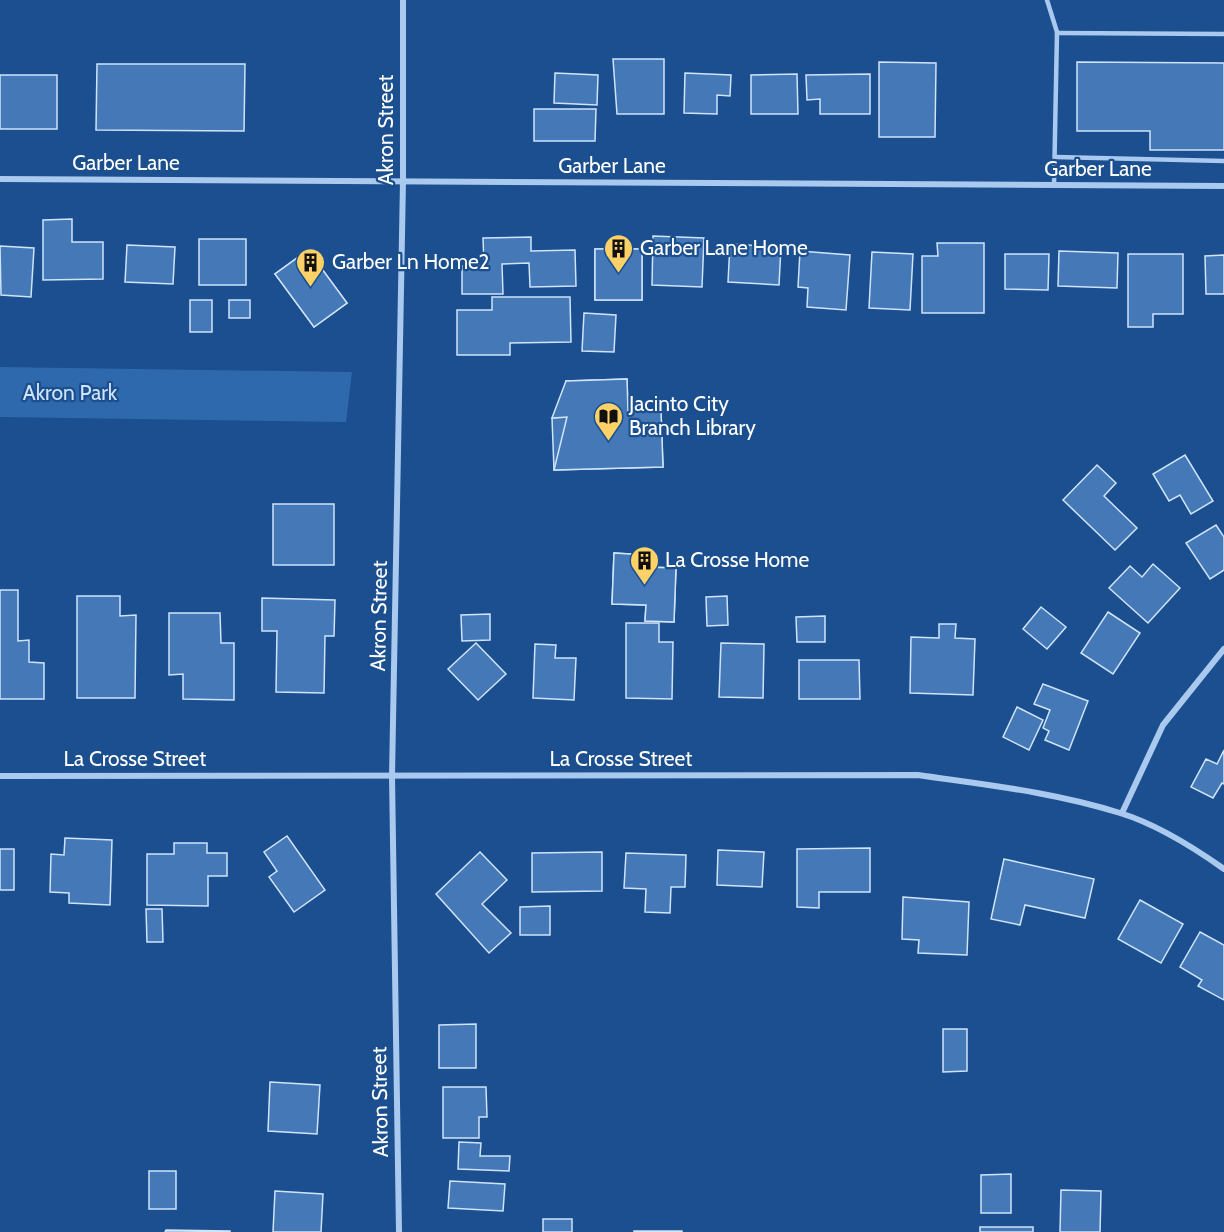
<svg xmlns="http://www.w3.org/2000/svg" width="1224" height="1232" viewBox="0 0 1224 1232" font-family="Cabin,sans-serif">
	<rect width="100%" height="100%" fill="#1b4f8f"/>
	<polygon fill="#2e69ad" points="0,367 352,372 346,422 0,417"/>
	<g fill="#4478b7" stroke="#cfe3fa" stroke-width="1.5">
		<polygon points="613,59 664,59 664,114 617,114"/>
		<polygon points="879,62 936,63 935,137 879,137"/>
		<polygon points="1077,62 1224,63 1224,150 1150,150 1150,131 1077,131"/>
		<polygon points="97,64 245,64 244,131 96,130"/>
		<polygon points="555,73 598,75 597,105 554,103"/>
		<polygon points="685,73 731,75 730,96 717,95 717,114 684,113"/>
		<polygon points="797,74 798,114 751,114 751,75"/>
		<polygon points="870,74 870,114 820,114 820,99 807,100 806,75"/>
		<rect x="0" y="75" width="57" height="54"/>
		<polygon points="534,109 596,109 595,141 534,141"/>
		<polygon points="72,219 72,242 103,242 103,279 43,280 43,220"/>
		<polygon points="653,236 704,238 702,287 652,285"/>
		<polygon points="531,237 531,251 575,250 576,286 530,287 529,263 502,264 503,294 462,294 462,266 484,265 483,238"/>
		<rect x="199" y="239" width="47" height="46"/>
		<polygon points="937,243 984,243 984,313 922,313 922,256 938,256"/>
		<polygon points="730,244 781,247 779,285 728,282"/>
		<polygon points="127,245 175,247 173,284 125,282"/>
		<polygon points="0,246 34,248 31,297 1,295"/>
		<rect x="595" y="249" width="47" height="51"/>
		<rect x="595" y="249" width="47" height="51"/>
		<polygon points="308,250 347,303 314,327 275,274"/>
		<polygon points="308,250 347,303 314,327 275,274"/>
		<polygon points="800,251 850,255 846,310 807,307 808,288 798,287"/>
		<polygon points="1059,251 1118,253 1117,288 1058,286"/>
		<polygon points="872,252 913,254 910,310 869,308"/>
		<polygon points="1005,254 1049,254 1048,290 1005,289"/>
		<polygon points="1128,254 1183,254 1183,314 1153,314 1153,327 1128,327"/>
		<polygon points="1224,255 1224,294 1206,294 1205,256"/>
		<polygon points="492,297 570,297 571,342 510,343 510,355 457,355 457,310 492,310"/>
		<rect x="190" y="300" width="22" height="32"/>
		<rect x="229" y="300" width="21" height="18"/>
		<polygon points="584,313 616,315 614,352 582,351"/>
		<polygon points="627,379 628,411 661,411 663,467 554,470 552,418 567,417 566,381"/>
		<polygon points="627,379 628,411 661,411 663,467 554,470 567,417 552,418 566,381"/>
		<polygon points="1185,455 1213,501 1191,514 1180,495 1169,501 1153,474"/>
		<polygon points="1097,465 1116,483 1104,496 1137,528 1115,550 1063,500"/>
		<rect x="273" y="504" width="61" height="61"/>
		<polygon points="1216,525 1224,537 1224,570 1210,579 1186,543"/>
		<polygon points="614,553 646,555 646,567 676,568 674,622 645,621 646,605 612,604"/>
		<polygon points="614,553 646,555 646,567 676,568 674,622 645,621 646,605 612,604"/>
		<polygon points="1153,564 1180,588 1148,623 1109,588 1130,566 1142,577"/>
		<polygon points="0,590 18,590 18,641 29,640 29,662 44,663 44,699 0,699"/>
		<polygon points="77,596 120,596 120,616 136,615 135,698 77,698"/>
		<polygon points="727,596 728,625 707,626 706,597"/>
		<polygon points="262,598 335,600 334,636 325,636 324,693 276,692 277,631 262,631"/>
		<polygon points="1041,607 1066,627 1047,649 1023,629"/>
		<polygon points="1108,612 1140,633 1113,674 1081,653"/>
		<polygon points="169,613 220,613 221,643 234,643 234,700 183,699 183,674 169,675"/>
		<polygon points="490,614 490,640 462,641 461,615"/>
		<polygon points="825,616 825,642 797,642 796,617"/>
		<polygon points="626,623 659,623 659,642 673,642 672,699 626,698"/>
		<polygon points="939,624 956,624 955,638 975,639 973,695 910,693 911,637 939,638"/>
		<polygon points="476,643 506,674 478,700 448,669"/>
		<polygon points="721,643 764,644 763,698 719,697"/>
		<polygon points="535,644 556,645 555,658 576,658 574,700 533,698"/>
		<polygon points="799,660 859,660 860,699 799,699"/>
		<polygon points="1043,684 1088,701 1069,750 1045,740 1049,731 1043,728 1050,710 1034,704"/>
		<polygon points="1017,707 1043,720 1029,750 1003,737"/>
		<polygon points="1224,750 1224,784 1222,783 1213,798 1191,787 1206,759 1217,764"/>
		<polygon points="287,836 325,890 294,912 269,877 277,871 264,852"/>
		<polygon points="65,838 112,840 110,905 69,903 69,893 50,892 51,854 64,855"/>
		<polygon points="174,843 207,843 207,853 227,853 227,876 208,876 208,906 147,905 147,854 174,854"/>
		<polygon points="870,848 870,892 819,892 819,908 797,907 797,849"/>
		<rect x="0" y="849" width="14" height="41"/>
		<polygon points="718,850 764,852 762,887 717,885"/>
		<polygon points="480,852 507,880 482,904 511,933 489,953 436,894"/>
		<polygon points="602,852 602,891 532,892 532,853"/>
		<polygon points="626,853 686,855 685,887 671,887 670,913 645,912 646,889 624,888"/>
		<polygon points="1004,859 1094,879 1085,918 1025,905 1020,925 991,919"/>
		<polygon points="903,897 969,902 967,955 918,953 919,940 902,939"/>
		<polygon points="1140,900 1183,924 1161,963 1118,939"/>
		<polygon points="550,906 550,935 520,935 520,907"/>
		<polygon points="146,909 162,909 163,942 147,942"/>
		<polygon points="1200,932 1224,945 1224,1000 1198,986 1202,980 1180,967"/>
		<polygon points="476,1024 476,1068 439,1068 439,1025"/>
		<polygon points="943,1029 967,1029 967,1071 943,1072"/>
		<polygon points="270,1082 320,1085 317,1134 268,1131"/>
		<polygon points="443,1087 486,1087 487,1117 479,1117 479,1138 443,1138"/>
		<polygon points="459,1142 481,1143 480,1156 510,1156 509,1171 458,1169"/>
		<rect x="149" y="1171" width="27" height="38"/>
		<polygon points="1011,1174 1011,1213 981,1213 981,1175"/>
		<polygon points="450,1181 505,1184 503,1211 448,1208"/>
		<polygon points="1061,1190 1101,1191 1100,1232 1060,1232"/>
		<polygon points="275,1191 323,1194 321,1232 273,1232"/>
		<rect x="543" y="1219" width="29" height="13"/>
		<rect x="980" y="1227" width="53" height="5"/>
		<polygon points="166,1230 230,1231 230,1232 165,1232"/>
		<rect x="634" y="1231" width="48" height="1"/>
	</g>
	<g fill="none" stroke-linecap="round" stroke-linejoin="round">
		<g stroke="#a9c9ee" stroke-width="4.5">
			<polyline points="1047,0 1057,32 1054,185"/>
			<polyline points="1057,33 1224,34"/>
			<polyline points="1055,157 1224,161"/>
		</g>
		<g stroke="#a9c9ee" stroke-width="6">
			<polyline points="0,179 1224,186"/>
			<path d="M0,776L918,775C986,785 1054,792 1120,813C1156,824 1193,847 1224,869"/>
			<polyline points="1122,813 1163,725 1224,649"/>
			<polyline points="399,1232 392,776 403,181 403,0"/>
		</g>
	</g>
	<defs>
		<symbol id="building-pin" viewBox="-11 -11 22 30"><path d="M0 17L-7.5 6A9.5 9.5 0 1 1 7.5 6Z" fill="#ffd166" stroke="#1b4f8f"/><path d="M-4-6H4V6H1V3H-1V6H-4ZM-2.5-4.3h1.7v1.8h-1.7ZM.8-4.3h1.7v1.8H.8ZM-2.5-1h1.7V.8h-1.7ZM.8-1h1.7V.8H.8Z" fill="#111"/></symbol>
		<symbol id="library-pin" viewBox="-11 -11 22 30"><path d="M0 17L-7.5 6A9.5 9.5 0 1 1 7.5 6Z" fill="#ffd166" stroke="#1b4f8f"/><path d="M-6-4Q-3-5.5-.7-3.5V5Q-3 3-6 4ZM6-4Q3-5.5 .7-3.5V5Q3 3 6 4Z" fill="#111"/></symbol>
	</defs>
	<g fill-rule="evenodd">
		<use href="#building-pin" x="602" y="232" width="33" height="45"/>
		<use href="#building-pin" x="294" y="246" width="33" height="45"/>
		<use href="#library-pin" x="592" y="400" width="33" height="45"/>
		<use href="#building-pin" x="628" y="544" width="33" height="45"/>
	</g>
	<g text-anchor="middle" stroke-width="4.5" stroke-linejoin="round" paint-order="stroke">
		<g font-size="21" fill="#fff" stroke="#1b4f8f">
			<text transform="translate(386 130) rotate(-90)" y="7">Akron Street</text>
			<text x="126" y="170">Garber Lane</text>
			<text x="612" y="173">Garber Lane</text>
			<text x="1098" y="176">Garber Lane</text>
			<text transform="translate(379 616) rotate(-89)" y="7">Akron Street</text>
			<text x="135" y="766">La Crosse Street</text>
			<text x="621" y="766">La Crosse Street</text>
			<text transform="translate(380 1102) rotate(-91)" y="7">Akron Street</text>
		</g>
		<g font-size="21" fill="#fff" stroke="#1b4f8f" text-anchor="start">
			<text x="640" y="255">Garber Lane Home</text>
			<text x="332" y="269">Garber Ln Home2</text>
			<text x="629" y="411">Jacinto City<tspan x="629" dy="24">Branch Library</tspan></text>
			<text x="665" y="567">La Crosse Home</text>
		</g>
		<g font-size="21" fill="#cfe3fa" stroke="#1b4f8f">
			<text x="70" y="400">Akron Park</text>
		</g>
	</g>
</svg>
